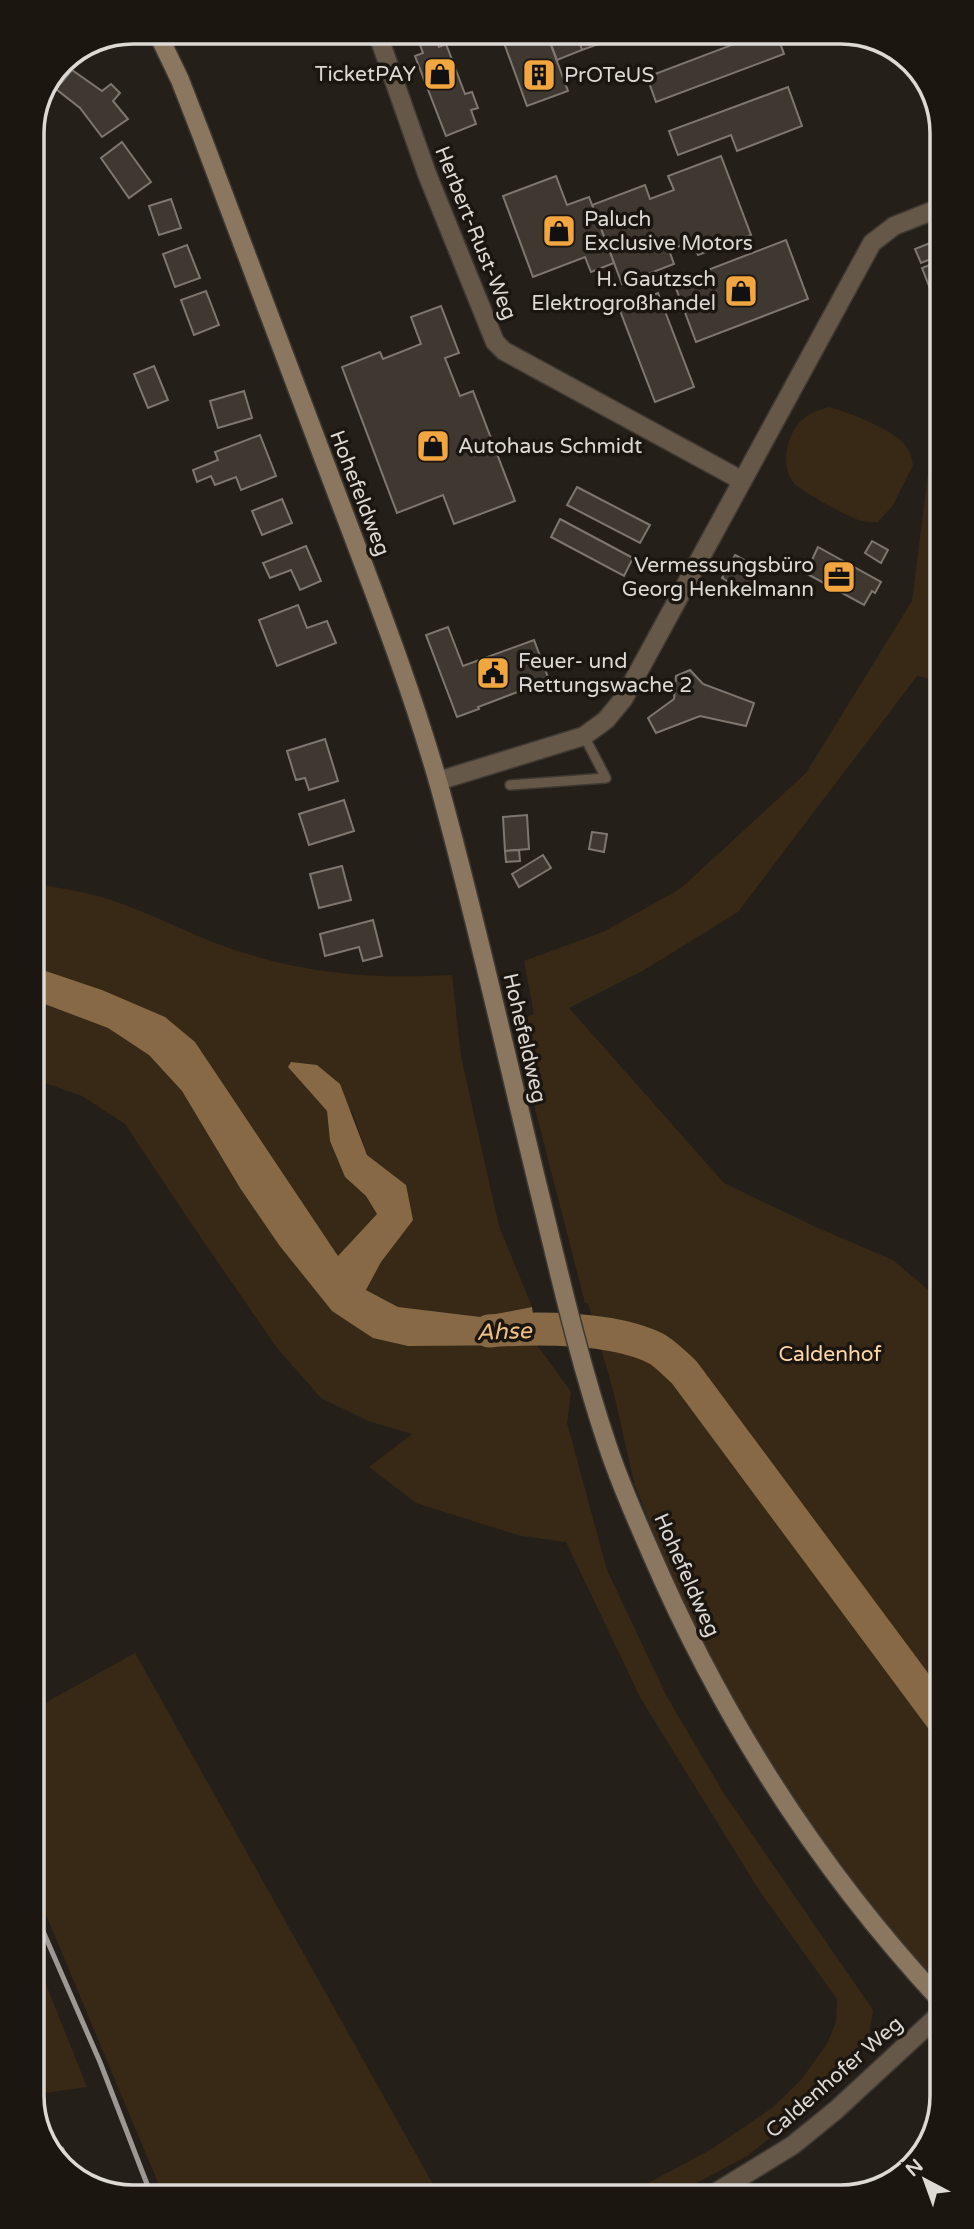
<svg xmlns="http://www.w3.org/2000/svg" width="974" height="2229" viewBox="0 0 974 2229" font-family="'Varela Round',sans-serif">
	<rect width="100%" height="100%" fill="#251f19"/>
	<g fill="#382916">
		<path d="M829,407C850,413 897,430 908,449C911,453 912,460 913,465L893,505L878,522C873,522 866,522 861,521C849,517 802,492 794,483C779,465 787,432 804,418C811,412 820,410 829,407Z"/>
		<polygon points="938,447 939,681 917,676 738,912 644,970 569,1008 724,1183 818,1228 893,1260 940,1300 942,1989 880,1919 784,1789 691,1628 635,1486 613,1390 588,1303 585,1303 513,1023 534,1014 524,961 603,932 680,889 806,773 912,601 931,450"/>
		<path d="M34,884C55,887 76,890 97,896C146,909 192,937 241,952C313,975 378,979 452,975L461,1057L499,1226L532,1307L481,1317L398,1307L366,1290L381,1262L406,1185L367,1155L353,1113L288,1067L327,1111L330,1141L345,1177L366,1196L377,1214L338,1256L195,1042L102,990L34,967Z"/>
		<polygon points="34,1000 108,1028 149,1055 182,1091 240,1188 279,1245 332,1311 408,1346 537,1345 571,1392 567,1423 607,1570 667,1697 723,1792 873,2010 868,2041 821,2098 747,2156 678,2193 620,2194 650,2182 710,2150 772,2108 801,2080 827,2044 836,2022 837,1999 759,1890 641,1699 566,1542 521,1536 416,1503 369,1467 412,1434 368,1421 321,1398 277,1348 193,1226 125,1124 82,1096 34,1079"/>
		<polygon points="135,1653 439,2195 164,2197 36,1891 36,1708"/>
		<polygon points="37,1962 87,2087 37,2094"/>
	</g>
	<polygon fill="#876945" points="34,967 102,990 165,1017 195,1042 338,1256 377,1214 366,1196 345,1177 330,1141 327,1111 288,1067 291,1062 317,1065 340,1084 367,1155 406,1185 413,1220 381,1262 366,1290 398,1307 481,1317 532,1307 537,1345 408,1346 373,1338 332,1311 279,1245 240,1188 182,1091 149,1055 108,1028 34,1000"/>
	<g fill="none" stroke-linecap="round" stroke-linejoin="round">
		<path stroke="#876945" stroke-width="33" d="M489,1331C536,1327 612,1327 655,1348C665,1353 675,1364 684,1372L941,1718"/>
	</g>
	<g fill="#3e3831" stroke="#7e776f" stroke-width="2">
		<polygon points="500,32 546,32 568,91 527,106"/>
		<polygon points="575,32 619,32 621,36 582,50"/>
		<polygon points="766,32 776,32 784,54 656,102 647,77"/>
		<polygon points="577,35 582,50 557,60 551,44"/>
		<polygon points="436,40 439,47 446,44 465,94 472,92 478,108 471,110 476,124 446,136 415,56 423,53 420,45"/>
		<polygon points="72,70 102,91 111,84 120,93 113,101 128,119 102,137 80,108 56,89"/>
		<polygon points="788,87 802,126 737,151 731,135 678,155 669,131"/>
		<polygon points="122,142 151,182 129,198 101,158"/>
		<polygon points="721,156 751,235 698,255 693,241 669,250 674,264 622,284 592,205 645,185 650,199 674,190 668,176"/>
		<polygon points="556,176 567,205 589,197 614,263 591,272 585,257 533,277 503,196"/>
		<polygon points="171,199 181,228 159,235 149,206"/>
		<polygon points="786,240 808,299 696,342 674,283"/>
		<polygon points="930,243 936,257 921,263 915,249"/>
		<polygon points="187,245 200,278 175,287 163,254"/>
		<polygon points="937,262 938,309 922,268"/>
		<polygon points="206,291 219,325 194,335 181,300"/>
		<polygon points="658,293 694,387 655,402 619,308"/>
		<polygon points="441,306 459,353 445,358 460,396 473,391 515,501 454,524 443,495 397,513 342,367 380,352 383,359 421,344 411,317"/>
		<polygon points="154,366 168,400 148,408 134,374"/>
		<polygon points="244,391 252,418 218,428 210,401"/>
		<polygon points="260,435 276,476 241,490 236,477 215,485 211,476 197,482 193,470 218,460 215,452"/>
		<polygon points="577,487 650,525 640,543 567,505"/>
		<polygon points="282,499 292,523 262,535 252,511"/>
		<polygon points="560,519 633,558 624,576 551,537"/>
		<polygon points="872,541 888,550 881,563 865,553"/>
		<polygon points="306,546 321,581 300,590 291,570 270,578 263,563"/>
		<polygon points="818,547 881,582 875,593 872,591 864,605 800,570 806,559 811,562"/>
		<polygon points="735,555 759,568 746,592 722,578"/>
		<polygon points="298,605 307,628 327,621 336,643 277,666 259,620"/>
		<polygon points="448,627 463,666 534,640 549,680 478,707 479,709 457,717 426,635"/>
		<polygon points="690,670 703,684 754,703 746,726 700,716 656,733 648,718 674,699 676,676"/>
		<polygon points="325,739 338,781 309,790 305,778 296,780 287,751"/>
		<polygon points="344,800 354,831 309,845 299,814"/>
		<polygon points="527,815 529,849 505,851 503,817"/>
		<polygon points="592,832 607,834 604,852 589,849"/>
		<polygon points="519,850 520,861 506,862 505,851"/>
		<polygon points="543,855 551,868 519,887 512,874"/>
		<polygon points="342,866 351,900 319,908 310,874"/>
		<polygon points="373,920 382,956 363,961 359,947 325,956 320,934"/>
		<polygon points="63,2148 67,2156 63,2158 67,2165 74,2173 77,2173 82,2181 71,2176 54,2153"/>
	</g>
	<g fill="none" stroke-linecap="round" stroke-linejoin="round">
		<defs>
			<polyline id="service" points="510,785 606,778 584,736"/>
			<g id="minor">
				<polyline points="377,32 427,174 495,342 504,351 741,480"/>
				<polyline points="438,781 584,736 606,720 624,698 872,243 894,226 937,209"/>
			</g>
			<polyline id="tertiary" points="715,2193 793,2145 836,2110 942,2012"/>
			<path id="secondary" d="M157,32L180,80L201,134C246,255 292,376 338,497C374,592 411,687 439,785C478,926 509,1069 544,1211C563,1290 582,1370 608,1447C620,1483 635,1517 650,1551C722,1718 819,1870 942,2002"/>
		</defs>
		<use href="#service" stroke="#3f3933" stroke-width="12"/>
		<use href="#minor" stroke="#3f3933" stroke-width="21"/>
		<use href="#tertiary" stroke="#3f3933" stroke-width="21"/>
		<use href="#secondary" stroke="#3f3933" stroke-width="21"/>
		<use href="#service" stroke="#655849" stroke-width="9"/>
		<use href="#minor" stroke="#655849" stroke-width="18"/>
		<use href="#tertiary" stroke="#655849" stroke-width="18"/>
		<use href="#secondary" stroke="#8b775f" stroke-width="18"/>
		<polyline stroke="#9d9893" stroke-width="5" points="36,1915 100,2062 152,2197"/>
	</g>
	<defs>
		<symbol id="shop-square" viewBox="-11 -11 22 22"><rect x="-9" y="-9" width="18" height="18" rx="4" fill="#f1a63f" stroke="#1b1610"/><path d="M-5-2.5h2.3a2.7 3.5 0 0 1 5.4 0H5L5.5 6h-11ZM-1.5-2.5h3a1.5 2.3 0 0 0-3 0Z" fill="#111"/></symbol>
		<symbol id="building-square" viewBox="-11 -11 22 22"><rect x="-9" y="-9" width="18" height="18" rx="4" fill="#f1a63f" stroke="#1b1610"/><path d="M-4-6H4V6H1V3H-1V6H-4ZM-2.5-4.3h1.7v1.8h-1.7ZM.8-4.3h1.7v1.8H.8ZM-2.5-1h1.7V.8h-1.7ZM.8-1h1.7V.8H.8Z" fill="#111"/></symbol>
		<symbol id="office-square" viewBox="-11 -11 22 22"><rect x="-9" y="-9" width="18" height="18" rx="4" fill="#f1a63f" stroke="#1b1610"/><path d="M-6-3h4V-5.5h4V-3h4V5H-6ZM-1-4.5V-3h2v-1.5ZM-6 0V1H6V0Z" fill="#111"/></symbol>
		<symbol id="civic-square" viewBox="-11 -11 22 22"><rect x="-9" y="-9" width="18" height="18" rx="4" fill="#f1a63f" stroke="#1b1610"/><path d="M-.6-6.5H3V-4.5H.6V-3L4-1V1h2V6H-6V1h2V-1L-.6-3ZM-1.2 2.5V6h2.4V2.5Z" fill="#111"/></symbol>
	</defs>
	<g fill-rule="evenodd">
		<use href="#shop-square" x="421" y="55" width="38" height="38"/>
		<use href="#building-square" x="520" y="56" width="38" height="38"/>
		<use href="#shop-square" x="540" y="212" width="38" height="38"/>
		<use href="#shop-square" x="722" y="272" width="38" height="38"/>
		<use href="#shop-square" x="414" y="427" width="38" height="38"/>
		<use href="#office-square" x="820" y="558" width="38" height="38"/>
		<use href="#civic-square" x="474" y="654" width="38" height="38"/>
	</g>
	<g text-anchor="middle" stroke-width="7" stroke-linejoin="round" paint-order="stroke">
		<g font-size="21" fill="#ddd9d5" stroke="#1b1610" text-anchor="start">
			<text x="416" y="81" text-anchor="end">TicketPAY</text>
			<text x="564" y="82">PrOTeUS</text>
			<text x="584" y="226">Paluch<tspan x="584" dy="24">Exclusive Motors</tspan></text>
			<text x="716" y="286" text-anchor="end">H. Gautzsch<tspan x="716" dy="24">Elektrogroßhandel</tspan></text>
			<text x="458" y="453">Autohaus Schmidt</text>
			<text x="814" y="572" text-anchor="end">Vermessungsbüro<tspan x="814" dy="24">Georg Henkelmann</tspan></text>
			<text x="518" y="668">Feuer- und<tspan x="518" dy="24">Rettungswache 2</tspan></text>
		</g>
		<g font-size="21" fill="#ddd9d5" stroke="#1b1610">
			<text transform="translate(476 233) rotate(68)" y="7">Herbert-Rust-Weg</text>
			<text transform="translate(360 493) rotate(69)" y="7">Hohefeldweg</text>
			<text transform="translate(525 1038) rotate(77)" y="7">Hohefeldweg</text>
			<text transform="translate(687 1575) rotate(66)" y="7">Hohefeldweg</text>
			<text transform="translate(834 2077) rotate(-41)" y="7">Caldenhofer Weg</text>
		</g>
		<g font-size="21" fill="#ffd7a8" stroke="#1b1610">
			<text x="830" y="1361">Caldenhof</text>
		</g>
		<g font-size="23" font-style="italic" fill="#f1c085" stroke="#1b1610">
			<text transform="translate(504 1331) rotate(-2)" y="8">Ahse</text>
		</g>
	</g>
	<path d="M0 0H974V2229H0ZM133 44H841A89 89 0 0 1 930 133V2096A89 89 0 0 1 841 2185H133A89 89 0 0 1 44 2096V133A89 89 0 0 1 133 44Z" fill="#1b1610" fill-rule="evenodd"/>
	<path fill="none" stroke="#ddd9d5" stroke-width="3.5" d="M133 44H841A89 89 0 0 1 930 133V2096A89 89 0 0 1 841 2185H133A89 89 0 0 1 44 2096V133A89 89 0 0 1 133 44Z"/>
	<g transform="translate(925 2180) rotate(319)" stroke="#1b1610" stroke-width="5" paint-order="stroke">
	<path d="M0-5L12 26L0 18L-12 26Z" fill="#ddd9d5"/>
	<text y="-10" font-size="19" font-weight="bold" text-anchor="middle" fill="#ddd9d5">N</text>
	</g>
</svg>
